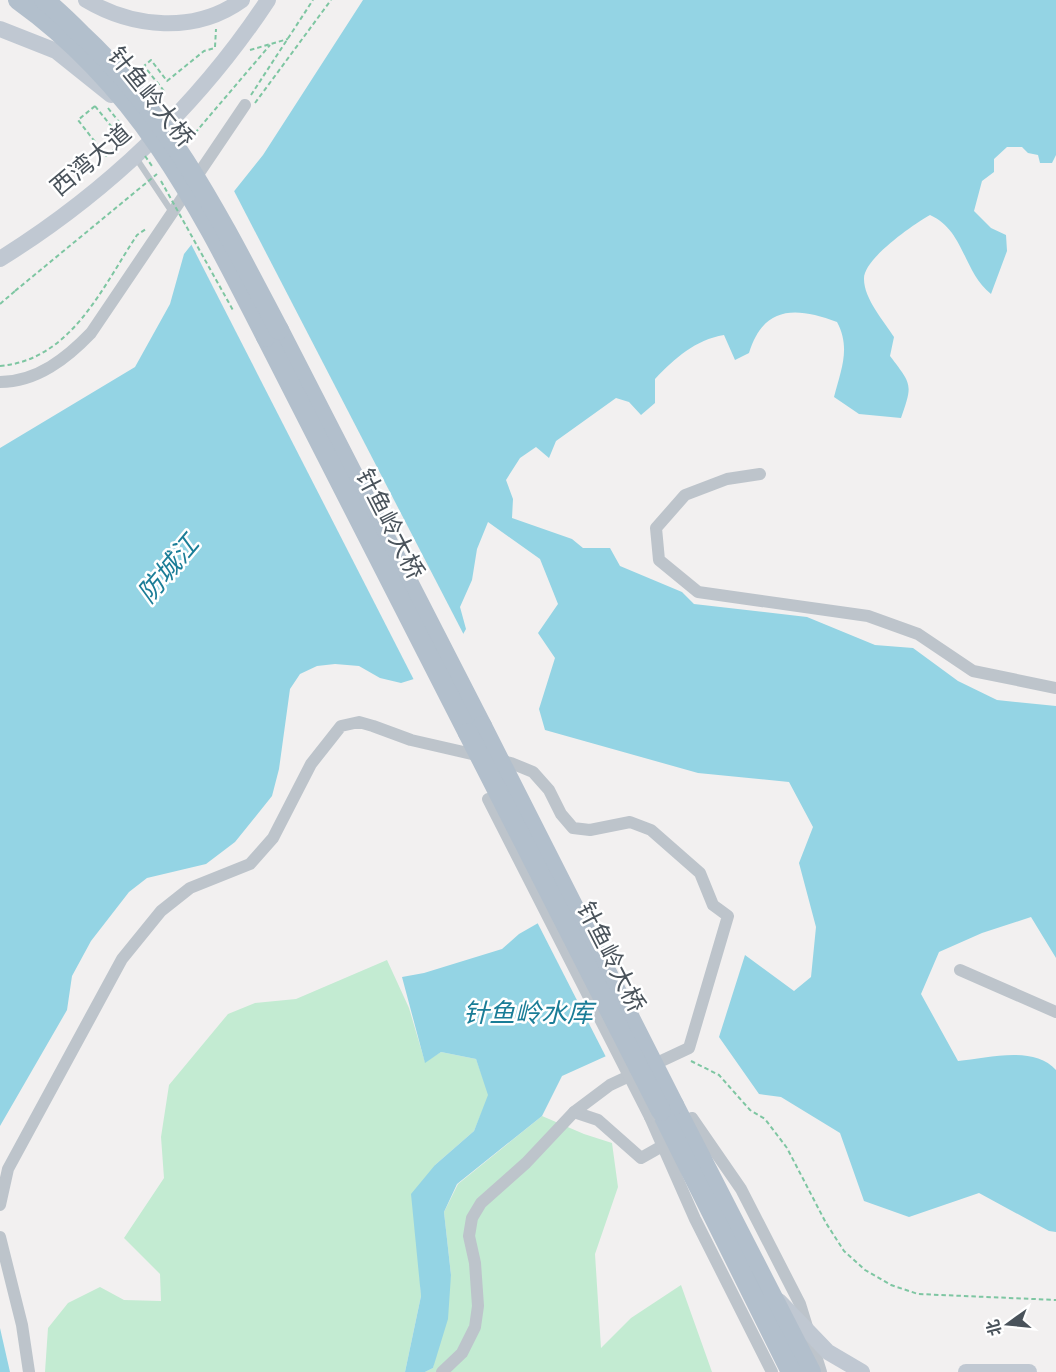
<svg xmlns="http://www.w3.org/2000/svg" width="1056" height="1372" viewBox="0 0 1056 1372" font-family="'Alegreya Sans','Noto Sans SC',sans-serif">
	<rect width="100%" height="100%" fill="#f2f0f0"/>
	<g fill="#c3ebd2">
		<polygon points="387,960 409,1008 425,1062 441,1052 476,1059 489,1095 474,1131 435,1165 418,1248 421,1296 405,1372 45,1372 48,1328 68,1303 100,1287 124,1300 161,1301 160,1274 124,1238 164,1178 161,1137 169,1085 228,1014 255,1003 296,999"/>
		<polygon points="542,1116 584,1134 612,1143 618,1187 595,1254 601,1348 631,1318 681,1285 712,1372 425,1372 433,1368 451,1275 444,1212 458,1184"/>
	</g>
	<g fill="#94d4e4">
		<path d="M363,0H1056V155L1052,163H1040L1038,155L1028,153L1022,147H1007L994,159V172L982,181L974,211L991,228L1006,235L1007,251L991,294C963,272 965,231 930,215C914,224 863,259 864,279C864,299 884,321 894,337L890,356C912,385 913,384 901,418L859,414L834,397C841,370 851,348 837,322C796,307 764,305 749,353L735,360L724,335C695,340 675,358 655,379V403L641,415L629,402L616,398L556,441L549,458L536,447L520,458L506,480L513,499L512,518L572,539L583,548H610L620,566L682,592L694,604L807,617L875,645L913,648L958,681L997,700L1056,706V958L1031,917L982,933L939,952L921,994L958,1061C988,1058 1034,1045 1056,1070V1232L1049,1231L979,1193L909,1217L864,1201L840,1133L781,1097L759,1094L719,1037L745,955L794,991L811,977L816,927L799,863L813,827L789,782L698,773L545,730L539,709L555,658L538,633L558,604L540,559L488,522L477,549L472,580L460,607L466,629L443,670L401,683L380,678L359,666L335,664L317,666L300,674L290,689L279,769L272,796L235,842L206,864L147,878L129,892L91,941L72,976L67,1010L0,1126V448L135,367L170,304L184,254L263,155Z"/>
		<polygon points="554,914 624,1048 562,1076 542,1116 457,1184 444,1212 451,1275 448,1319 433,1368 425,1372 405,1372 421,1296 411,1194 435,1165 474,1131 488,1095 476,1059 441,1052 425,1063 402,977 424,973 502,949 519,934"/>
		<polygon points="0,1328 10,1372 0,1372"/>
	</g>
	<g fill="#f2f0f0">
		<polygon points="233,189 465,637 445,673 415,682 190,242"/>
		<polygon points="553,911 625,1050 607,1059 536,920"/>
	</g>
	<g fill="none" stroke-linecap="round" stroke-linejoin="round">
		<g stroke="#7ec6a2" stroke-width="2" stroke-dasharray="4.5 3" stroke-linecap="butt">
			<polyline points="215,47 216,29"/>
			<polyline points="250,50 288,39"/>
			<polyline points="164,91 144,66 151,60 167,81 204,51 215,48"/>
			<polyline points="251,95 313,0"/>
			<polyline points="255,103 331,0"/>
			<polyline points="95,106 127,146"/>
			<polyline points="195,133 270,45"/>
			<polyline points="0,304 15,291"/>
			<path d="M0,366C71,360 102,288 137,235L146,229"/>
			<polyline points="691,1061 719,1075 750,1110 765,1119 787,1148 826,1223 844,1251 865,1270 891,1285 918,1294 1056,1300"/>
		</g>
		<polyline stroke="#bdc4cb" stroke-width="6" points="136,158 172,212"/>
		<g stroke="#bdc4cb" stroke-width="12">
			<path d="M0,382C37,382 67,358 91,333L245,105"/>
			<polyline points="760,474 727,479 685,495 656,528 659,560 698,592 868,616 918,634 973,671 1056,688"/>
			<polyline points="960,970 1056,1012"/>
			<polyline points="574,1112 598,1120 641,1158 664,1145"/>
			<polyline points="650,1117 695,1219 772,1372"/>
			<polyline points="692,1118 741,1189 800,1304 821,1372"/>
			<polyline points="0,1205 8,1169 122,959 161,911 190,888 250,864 273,838 311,764 341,726 359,722 373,726 411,740 511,763 533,772 549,790 561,814 573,828 590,830 630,822 651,830 700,873 713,905 728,916 689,1048 610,1085 574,1112 526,1163 481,1203 472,1218 469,1236 475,1263 478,1306 475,1327 462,1353 442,1372"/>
			<polyline points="0,1237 22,1325 29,1372"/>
		</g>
		<g stroke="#c0c8d2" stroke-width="16">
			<path d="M86,0C133,28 195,34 242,0"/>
			<path d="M0,259C106,193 199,105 268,0"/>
			<polyline points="779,1301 828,1352 862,1372"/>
			<polyline points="966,1372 1029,1372"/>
		</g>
		<g stroke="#b2bfcc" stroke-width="20">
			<polyline points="279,330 482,726"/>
			<polyline points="266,337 468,733"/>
			<polyline points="674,1105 811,1372"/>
			<polyline points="661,1111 791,1372"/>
		</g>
		<g stroke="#7ec6a2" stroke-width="2" stroke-dasharray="4.5 3" stroke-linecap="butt">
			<polyline points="95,106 78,120 106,156 122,143 110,128 117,123"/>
			<polyline points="108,108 131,137"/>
			<polyline points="145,156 152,166"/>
			<polyline points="161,181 234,312"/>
			<polyline points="15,291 157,174"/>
		</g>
		<polyline stroke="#bdc4cb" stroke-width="12" points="488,799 650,1117"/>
		<polyline stroke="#c0c8d2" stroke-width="16" points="0,29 56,51 111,95"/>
		<g stroke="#b2bfcc" stroke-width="20">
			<path d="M18,0C142,89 199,206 266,337"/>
			<path d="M44,0C57,10 69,22 81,34C171,117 223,224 279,330"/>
			<polyline points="482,726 674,1105"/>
			<polyline points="468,733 661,1111"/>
		</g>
	</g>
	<g text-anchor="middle" stroke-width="5" stroke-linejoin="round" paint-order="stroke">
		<g font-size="24" fill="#4a535b" stroke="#fff">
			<text transform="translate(151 97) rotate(51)" y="8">针鱼岭大桥</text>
			<text transform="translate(91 160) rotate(-40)" y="8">西湾大道</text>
			<text transform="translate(390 524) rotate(63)" y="8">针鱼岭大桥</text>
			<text transform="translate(611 957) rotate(63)" y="8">针鱼岭大桥</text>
		</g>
		<g font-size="26" font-style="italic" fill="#1a7d97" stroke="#fff">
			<text transform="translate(168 569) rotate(-50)" y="9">防城江</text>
			<text x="528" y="1022">针鱼岭水库</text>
		</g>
	</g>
	<g transform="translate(1008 1324) rotate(255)" stroke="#ffffff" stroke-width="4.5" paint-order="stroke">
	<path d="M0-4.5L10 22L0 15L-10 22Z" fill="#4a535b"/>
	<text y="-9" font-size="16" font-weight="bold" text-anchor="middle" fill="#4a535b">北</text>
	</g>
</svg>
